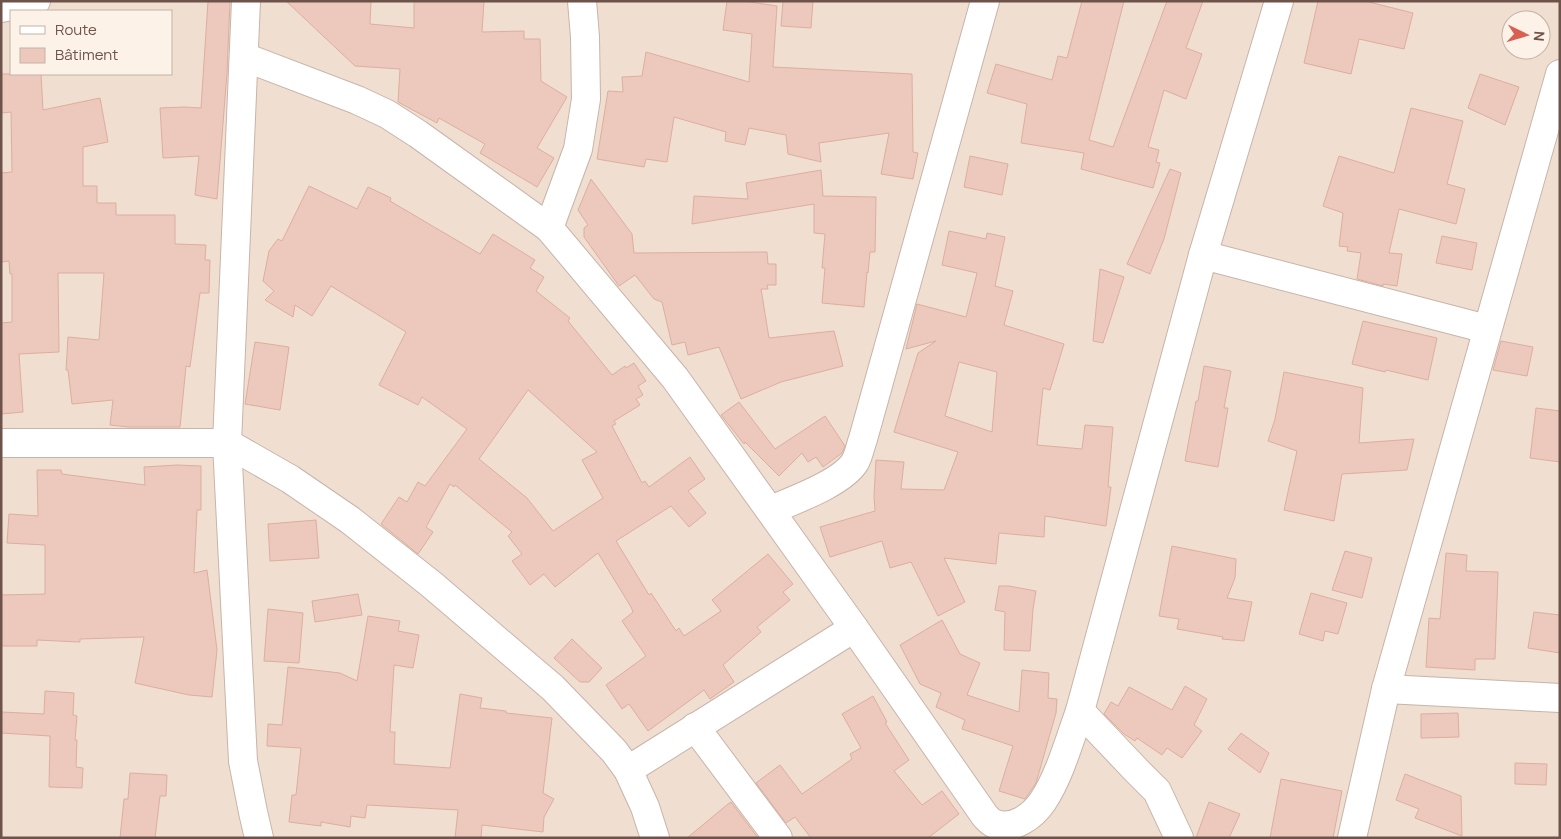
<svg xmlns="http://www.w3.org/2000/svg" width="1561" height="839" viewBox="0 0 1561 839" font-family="Manrope,sans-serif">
	<rect width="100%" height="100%" fill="#f9ede2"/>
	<path fill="#f0ded1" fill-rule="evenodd" d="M1,1H1560V838H1ZM11,11H171V74H11ZM1511,20H1541V50H1511Z"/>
	<g fill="#ecc9bc" stroke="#ddae9e" fill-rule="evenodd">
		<polygon points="208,1 230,1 227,73 217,199 195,195 199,156 163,158 160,108 184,107 201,108"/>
		<polygon points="286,1 371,1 370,24 414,28 414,1 484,1 482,32 524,31 524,39 540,39 541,81 567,97 537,148 554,158 537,187 480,153 485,144 439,118 437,123 398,102 400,69 355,66"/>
		<polygon points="727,1 744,1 777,6 773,67 912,74 913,152 918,153 913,179 881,174 889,133 819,143 821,162 788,154 786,135 749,128 745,145 725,141 726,132 674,117 667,162 646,159 644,167 597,159 608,91 623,92 622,77 642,76 646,52 749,82 752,34 723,30"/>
		<polygon points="783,1 813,1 811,28 781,26"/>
		<polygon points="1082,1 1124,1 1089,140 1113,147 1167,1 1203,1 1186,48 1202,54 1186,99 1164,90 1148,147 1159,150 1156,162 1160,163 1153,188 1081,169 1084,153 1021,143 1027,104 987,93 996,64 1052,80 1058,56 1067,58"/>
		<polygon points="1318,1 1365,1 1413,13 1404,49 1359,39 1351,74 1304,63"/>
		<polygon points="1,74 41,74 43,110 100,98 108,142 83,147 83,186 97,186 97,203 116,203 116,215 175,215 175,244 206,245 205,260 210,260 209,293 200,293 190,367 186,366 180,427 128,427 110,425 113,400 72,404 68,370 66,370 68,337 99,340 104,273 58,273 59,352 19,354 23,412 1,414 1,323 12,322 12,274 10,274 9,261 1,262 1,173 12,172 11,112 1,113"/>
		<polygon points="1480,74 1519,87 1505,125 1468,108"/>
		<polygon points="1411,108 1463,121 1447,184 1465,189 1456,224 1399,209 1389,253 1402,254 1397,286 1383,284 1383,286 1357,279 1361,253 1347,251 1348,247 1339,246 1343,213 1323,206 1339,156 1394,173"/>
		<polygon points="970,156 1008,164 1002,195 964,187"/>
		<polygon points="1170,169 1181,173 1164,239 1150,274 1127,264"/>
		<polygon points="821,170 823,196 876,197 875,252 870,252 868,273 867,272 864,307 822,303 825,268 822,268 825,234 814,233 814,204 692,224 694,196 748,199 746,183"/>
		<polygon points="591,179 632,234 634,253 767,252 768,264 776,264 776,285 767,285 768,289 761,289 769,338 834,331 843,366 781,382 741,399 719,347 688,355 685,342 672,345 662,302 654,299 635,275 619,286 584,237 584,228 588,225 578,210"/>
		<path d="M309,186L357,209L368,187L391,198L390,201L480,254L493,234L535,260L530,268L544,277L536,291L570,318L568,321L612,375L625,366L626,368L634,363L646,381L638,386L643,395L636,399L640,405L614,421L616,424L612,426L642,483L645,481L649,487L690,457L705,479L688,491L706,513L689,527L671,506L616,541L649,595L651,593L676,631L679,628L684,636L721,611L712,600L768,554L793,584L783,592L790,600L757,627L761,632L723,665L734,682L710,699L704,690L648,731L629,704L622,709L606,685L646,656L622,621L633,612L631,607L598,553L555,587L544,574L530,585L512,561L522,554L508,536L512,532L455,485L454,487L450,484L426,527L433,532L418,554L381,524L399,497L407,502L418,482L425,486L467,429L422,397L418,405L379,385L406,332L331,286L312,316L295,305L293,317L265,300L274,291L263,281L269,251L278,239L282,241ZM528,390L597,452L582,460L603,498L553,531L527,498L479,459Z"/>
		<path d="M949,231L986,239L987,233L1005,237L995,286L1013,291L1004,325L1064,344L1050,390L1043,388L1037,445L1082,449L1085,425L1113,427L1108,487H1111L1106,526L1045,516L1044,537L999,533L996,564L944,558L965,602L938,616L911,562L890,568L882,541L830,557L820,527L875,511L874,496L876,460L904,462L901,489L944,490L958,452L894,432L918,353L936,341L906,349L917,304L966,317L977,273L942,265ZM959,362L997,372L992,432L945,416Z"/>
		<polygon points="1442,236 1477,243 1472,270 1436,263"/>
		<polygon points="1100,269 1124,277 1103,343 1093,341"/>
		<polygon points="1363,321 1437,338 1428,380 1386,370 1385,372 1352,364"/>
		<polygon points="1501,341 1533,347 1527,376 1493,370"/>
		<polygon points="255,342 289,347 280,410 245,404"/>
		<polygon points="1204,366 1231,371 1224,408 1228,408 1218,467 1185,461 1196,401 1198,401"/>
		<polygon points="1284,372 1363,388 1359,443 1414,439 1407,470 1342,474 1334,521 1284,510 1297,451 1268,441 1275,419"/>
		<polygon points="739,402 775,449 825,416 845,446 842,453 823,467 816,457 808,462 802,453 779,476 745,442 744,444 721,415"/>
		<polygon points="1536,408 1560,411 1560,462 1530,458"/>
		<polygon points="177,465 201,466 201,510 197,510 194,573 207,570 217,650 212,697 189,695 135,683 144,637 80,639 80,642 37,640 37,646 1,646 1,595 45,594 45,545 7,543 9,514 38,516 37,470 61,470 62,474 145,485 144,467"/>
		<polygon points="316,520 319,558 270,561 268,524"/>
		<polygon points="1172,546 1236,559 1235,578 1227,598 1252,602 1244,641 1222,639 1223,637 1177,629 1179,619 1159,616"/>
		<polygon points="1345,551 1372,558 1362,598 1332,590"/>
		<polygon points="1446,553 1467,555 1466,571 1498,572 1495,659 1475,659 1475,670 1426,667 1429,618 1440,619"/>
		<polygon points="999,586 1009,586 1036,591 1033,609 1030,651 1004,650 1005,612 995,610"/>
		<polygon points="1311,593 1347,603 1338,634 1325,631 1323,641 1299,634"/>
		<polygon points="358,594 362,615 315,622 312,601"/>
		<polygon points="268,609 303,613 299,663 264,661"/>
		<polygon points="1534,612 1560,615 1560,653 1528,648"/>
		<polygon points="368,616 400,621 398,631 419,635 413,668 394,665 390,732 395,732 394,764 450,768 460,694 482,698 480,708 506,711 506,713 552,718 543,793 554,799 544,817 543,832 482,825 481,838 455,838 458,810 367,805 365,818 351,816 350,827 321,822 321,826 289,822 292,795 296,795 301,748 267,746 268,724 282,725 288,667 340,673 357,681"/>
		<polygon points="942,620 960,654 980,663 967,695 1019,712 1022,670 1049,673 1048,698 1057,699 1056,713 1036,783 1025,799 999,791 1013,746 962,729 965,720 936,707 941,693 920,684 900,645"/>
		<polygon points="572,639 602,668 589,682 580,682 554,658"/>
		<polygon points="1185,686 1207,699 1194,725 1202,731 1182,758 1167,748 1162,755 1137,738 1135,741 1124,734 1104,714 1111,702 1118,706 1129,687 1172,710"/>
		<polygon points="45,691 74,693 73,715 77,716 75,740 77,740 76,767 83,768 82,788 49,787 50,736 1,733 1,712 44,714"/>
		<polygon points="873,696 887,722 885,723 909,760 894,771 922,805 942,791 959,814 928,838 811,838 795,817 786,823 756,783 780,765 802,794 852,759 850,754 861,748 842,714"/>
		<polygon points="1458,713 1459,737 1421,738 1421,714"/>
		<polygon points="1241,733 1269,753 1260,773 1228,749"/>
		<polygon points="1515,763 1547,764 1546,785 1515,784"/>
		<polygon points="130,773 167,775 166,796 160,796 155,838 120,838 124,799 128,799"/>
		<polygon points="1405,774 1461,796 1462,836 1415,818 1419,809 1396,800"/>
		<polygon points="1281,779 1342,791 1333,838 1270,838"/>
		<polygon points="731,802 758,838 687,838 728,804"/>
		<polygon points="1209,802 1240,814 1229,838 1196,838"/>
	</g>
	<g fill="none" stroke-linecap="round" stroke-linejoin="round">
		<defs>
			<g id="minor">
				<polyline points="246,1 227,443 243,761 253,812 259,838"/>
				<polyline points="1,8 36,1"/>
				<path d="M244,57L357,100L387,114L418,134L549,228L675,378L854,628L985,816C987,818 990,822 993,823C1012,832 1033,816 1043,801C1060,775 1069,741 1080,711L1203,255L1279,1"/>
				<polyline points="549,228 578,149 586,99 585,37 582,1"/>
				<polyline points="1203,255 1487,329"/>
				<polyline points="1,443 227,443 290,479 350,520 431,584 553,688 614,751 628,770 645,807 655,838"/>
				<path d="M771,510C794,500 842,483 855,462C859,455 860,447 863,439L985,1"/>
				<polyline points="1386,689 1560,698"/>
				<polyline points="1080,711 1136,770 1157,791 1179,838"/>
				<polyline points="695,727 778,838"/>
				<polyline points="628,770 854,628"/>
				<polyline points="1352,838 1386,689 1560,74"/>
			</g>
		</defs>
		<use href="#minor" stroke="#c8b4aa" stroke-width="30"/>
		<use href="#minor" stroke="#fff" stroke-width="28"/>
	</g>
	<rect width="1561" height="839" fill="none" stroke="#6e534b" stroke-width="5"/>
	<rect x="10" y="10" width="162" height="65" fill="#fdf2e7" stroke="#c4b2a9"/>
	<rect x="20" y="26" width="25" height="8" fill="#ffffff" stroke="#c4b2a9"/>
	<text x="55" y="35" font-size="15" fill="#6e534b">Route</text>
	<rect x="20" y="48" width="25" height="15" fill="#ecc9bc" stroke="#c4b2a9"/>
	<text x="55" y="60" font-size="15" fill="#6e534b">Bâtiment</text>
	<g transform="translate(1526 35) rotate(95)"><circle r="24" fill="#fdf2e7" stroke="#c4b2a9"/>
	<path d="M0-4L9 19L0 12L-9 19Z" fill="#d85f52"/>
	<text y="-8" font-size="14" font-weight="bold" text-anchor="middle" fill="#6e534b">N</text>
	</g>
</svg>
